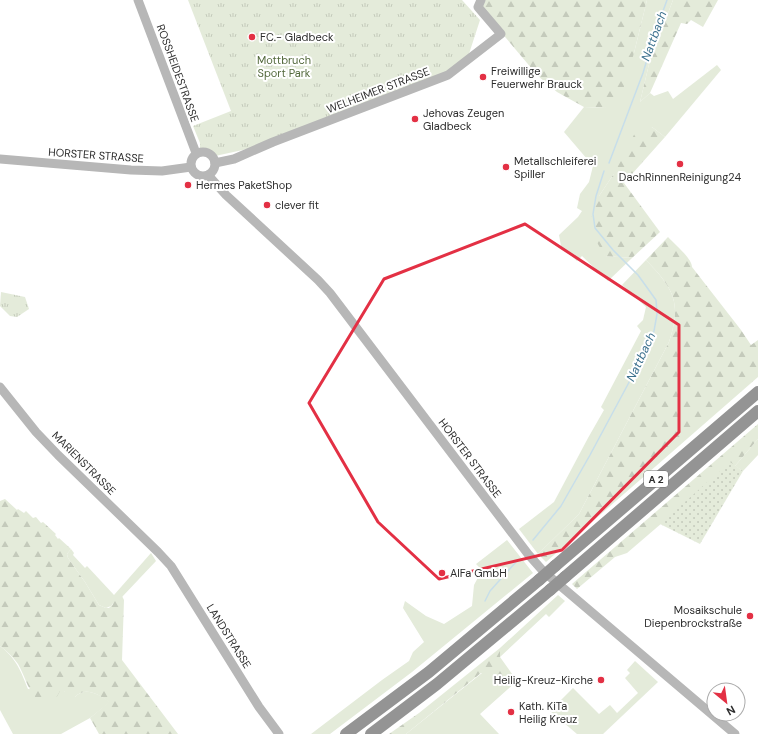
<svg xmlns="http://www.w3.org/2000/svg" width="758" height="734" viewBox="0 0 758 734" font-family="'DM Sans',sans-serif">
	<defs>
		<pattern id="forest-firs" width="22" height="20" patternUnits="userSpaceOnUse"><rect width="22" height="20" fill="#e4ebda"/><path d="M5 1l3.5 6h-7zM16 11l3.5 6h-7z" fill="#c4cabb"/></pattern>
		<pattern id="park-tufts" width="24" height="20" patternUnits="userSpaceOnUse"><rect width="24" height="20" fill="#e4ebda"/><path d="M3 7l-1-3M5 7V3M7 7l1-3M15 17l-1-3M17 17v-4M19 17l1-3" fill="none" stroke="#c4cabb"/></pattern>
		<pattern id="garden-dots" width="8" height="8" patternUnits="userSpaceOnUse"><rect width="8" height="8" fill="#e4ebda"/><path d="M2 2h.1M6 6h.1" fill="none" stroke="#c4cabb" stroke-width="1.8" stroke-linecap="round"/></pattern>
	</defs>
	<rect width="100%" height="100%" fill="#fff"/>
	<g fill="#e4ebda">
		<polygon points="647,0 673,0 650,60 640,102 650,93 654,96 668,91 673,99 717,65 721,70 665,137 652,127 613,175 599,196 605,256 632,258 608,281 582,256 577,261 561,246 559,235 578,217 582,211 577,208 580,194 589,182 593,166 564,132 584,107 605,108 634,53"/>
		<path d="M646,260C674,289 682,303 669,342L579,514L538,554L519,529L554,502L588,438L604,410L601,407L641,331L637,326L643,320L646,307L622,285Z"/>
		<polygon points="758,439 758,455 743,471 735,466"/>
		<polygon points="507,540 533,573 412,672 330,734 311,734 382,680 409,661 413,652 424,642 403,608 405,601 426,616 444,624 472,606 474,585 482,570 476,564"/>
		<polygon points="71,549 74,553 73,555 85,568 87,566 114,595 151,553 156,561 122,597 122,596 114,602 111,606 106,608 99,605 85,582 68,558 67,554"/>
		<polygon points="558,595 565,601 549,617 546,614 500,657 517,681 480,714 499,734 406,734 482,673 491,673 500,666 500,648"/>
		<path d="M0,646C16,658 21,671 28,689L64,691L75,697C86,686 99,695 110,702L90,718L61,734H13L0,710Z"/>
		<polygon points="635,661 658,682 603,734 577,734 550,711 573,688 599,714 610,705 617,713 638,693 625,678 630,673 627,670"/>
	</g>
	<g fill="url(#forest-firs)">
		<polygon points="482,0 647,0 634,53 619,103 605,108 584,107 557,92 538,76 479,6"/>
		<polygon points="673,0 718,0 703,27 691,20 687,24 681,23 650,93 640,102 650,60"/>
		<polygon points="652,127 665,137 624,183 660,232 632,258 605,256 592,234 591,218 599,196 613,175 637,129"/>
		<path d="M668,237C674,244 692,258 692,267L741,330L751,345L758,340V377L546,562L538,554L579,514L669,342C682,303 674,289 646,260Z"/>
		<polygon points="758,424 758,439 735,466 730,463 690,499 627,553 615,557 577,589 572,584"/>
		<path d="M5,499L17,510L18,509L24,513L26,511L33,518L36,517L41,523L43,522L56,534L55,535L58,539L59,538L71,549L67,554L68,558L85,582L99,605L106,608H109L113,604L114,595L122,596L124,600L122,660L178,734H99L90,718L109,702C99,695 86,686 75,697H70L64,691H60L54,702L36,698C26,686 25,676 18,664C13,657 7,651 0,646V501Z"/>
		<polygon points="500,648 500,666 503,677 496,680 491,673 481,673 406,734 389,734 419,713"/>
	</g>
	<g fill="url(#park-tufts)">
		<polygon points="188,0 462,0 480,20 467,60 447,75 252,148 215,156 210,150 200,149 200,143 193,126 231,111"/>
		<polygon points="1,292 25,297 29,309 17,317 10,316 0,306"/>
	</g>
	<polygon fill="url(#garden-dots)" points="730,462 743,471 700,544 660,524"/>
	<g fill="none" stroke-linecap="round" stroke-linejoin="round">
		<g stroke="#c7deea" stroke-width="1.5">
			<polyline points="609,163 643,73 654,36 667,0"/>
			<polyline points="533,540 561,506 590,455 641,360 654,331 657,314 656,300 638,275 613,250 595,228 593,214 596,196 604,171"/>
			<polyline points="485,601 490,591 516,562"/>
		</g>
		<g stroke="#b7b7b7" stroke-width="9">
			<polyline points="138,0 196,153"/>
			<circle cx="203" cy="164" r="12"/>
			<polyline points="0,159 131,170 162,171 191,167"/>
			<polyline points="215,163 234,159 273,142 448,75 501,34 478,7 481,0"/>
			<polyline points="208,175 226,195 318,280 330,293 528,554 543,571 735,734"/>
			<polyline points="0,387 36,432 58,455 158,552 171,566 259,707 279,734"/>
		</g>
		<g stroke="#949494" stroke-width="12">
			<polyline points="555,566 758,392"/>
			<polyline points="565,577 758,411"/>
			<polyline points="346,734 429,672 539,580"/>
			<polyline points="371,734 437,684 550,590"/>
		</g>
		<g stroke="#949494" stroke-width="12">
			<polyline points="539,580 555,566"/>
			<polyline points="550,590 565,577"/>
		</g>
	</g>
	<path fill="none" stroke="#e33044" stroke-width="3" stroke-linejoin="round" d="M525,224L679,325V432L562,550L439,579L378,522L309,403L384,279Z"/>
	<g fill="#e33044" stroke="#fff" stroke-width="1.5">
		<circle cx="252" cy="37" r="4"/>
		<circle cx="483" cy="77" r="4"/>
		<circle cx="415" cy="119" r="4"/>
		<circle cx="680" cy="164" r="4"/>
		<circle cx="506" cy="167" r="4"/>
		<circle cx="188" cy="185" r="4"/>
		<circle cx="267" cy="205" r="4"/>
		<circle cx="442" cy="573" r="4"/>
		<circle cx="750" cy="616" r="4"/>
		<circle cx="601" cy="680" r="4"/>
		<circle cx="511" cy="712" r="4"/>
	</g>
	<g text-anchor="middle" stroke-width="4" stroke-linejoin="round" paint-order="stroke">
		<rect fill="#fff" stroke="#6c6c6c" stroke-width="1" x="644" y="471" width="24" height="16" rx="3"/>
		<g font-size="10" font-weight="bold" fill="#2d2d2d">
			<text x="656" y="483">A 2</text>
		</g>
		<g font-size="11" fill="#2d2d2d" stroke="#fff" text-anchor="start">
			<text x="260" y="41">FC.- Gladbeck</text>
			<text x="491" y="75">Freiwillige<tspan x="491" dy="13">Feuerwehr Brauck</tspan></text>
			<text x="423" y="117">Jehovas Zeugen<tspan x="423" dy="13">Gladbeck</tspan></text>
			<text x="514" y="165">Metallschleiferei<tspan x="514" dy="13">Spiller</tspan></text>
			<text x="680" y="181" text-anchor="middle">DachRinnenReinigung24</text>
			<text x="196" y="189">Hermes PaketShop</text>
			<text x="275" y="209">clever fit</text>
			<text x="450" y="577">AlFa GmbH</text>
			<text x="742" y="614" text-anchor="end">Mosaikschule<tspan x="742" dy="13">Diepenbrockstraße</tspan></text>
			<text x="593" y="684" text-anchor="end">Heilig-Kreuz-Kirche</text>
			<text x="519" y="710">Kath. KiTa<tspan x="519" dy="13">Heilig Kreuz</tspan></text>
		</g>
		<g font-size="11" fill="#52683b" stroke="#fff">
			<text x="284" y="64">Mottbruch<tspan x="284" dy="13">Sport Park</tspan></text>
		</g>
		<g font-size="11" fill="#2d2d2d" stroke="#fff">
			<text transform="translate(178 73) rotate(70)" y="4">ROSSHEIDESTRASSE</text>
			<text transform="translate(378 90) rotate(-21)" y="4">WELHEIMER STRASSE</text>
			<text transform="translate(96 155) rotate(4)" y="4">HORSTER STRASSE</text>
			<text transform="translate(470 458) rotate(53)" y="4">HORSTER STRASSE</text>
			<text transform="translate(84 463) rotate(45)" y="4">MARIENSTRASSE</text>
			<text transform="translate(229 636) rotate(58)" y="4">LANDSTRASSE</text>
		</g>
		<g font-size="12" font-style="italic" fill="#3c718e" stroke="#fff">
			<text transform="translate(654 36) rotate(-70)" y="4">Nattbach</text>
			<text transform="translate(641 357) rotate(-65)" y="4">Nattbach</text>
		</g>
	</g>
	<g transform="translate(726 702) rotate(151)"><circle r="19" fill="#ffffff" stroke="#ababab"/>
	<path d="M0-3L7 15L0 10L-7 15Z" fill="#e33044"/>
	<text y="-6" font-size="11" font-weight="bold" text-anchor="middle" fill="#2d2d2d">N</text>
	</g>
</svg>
